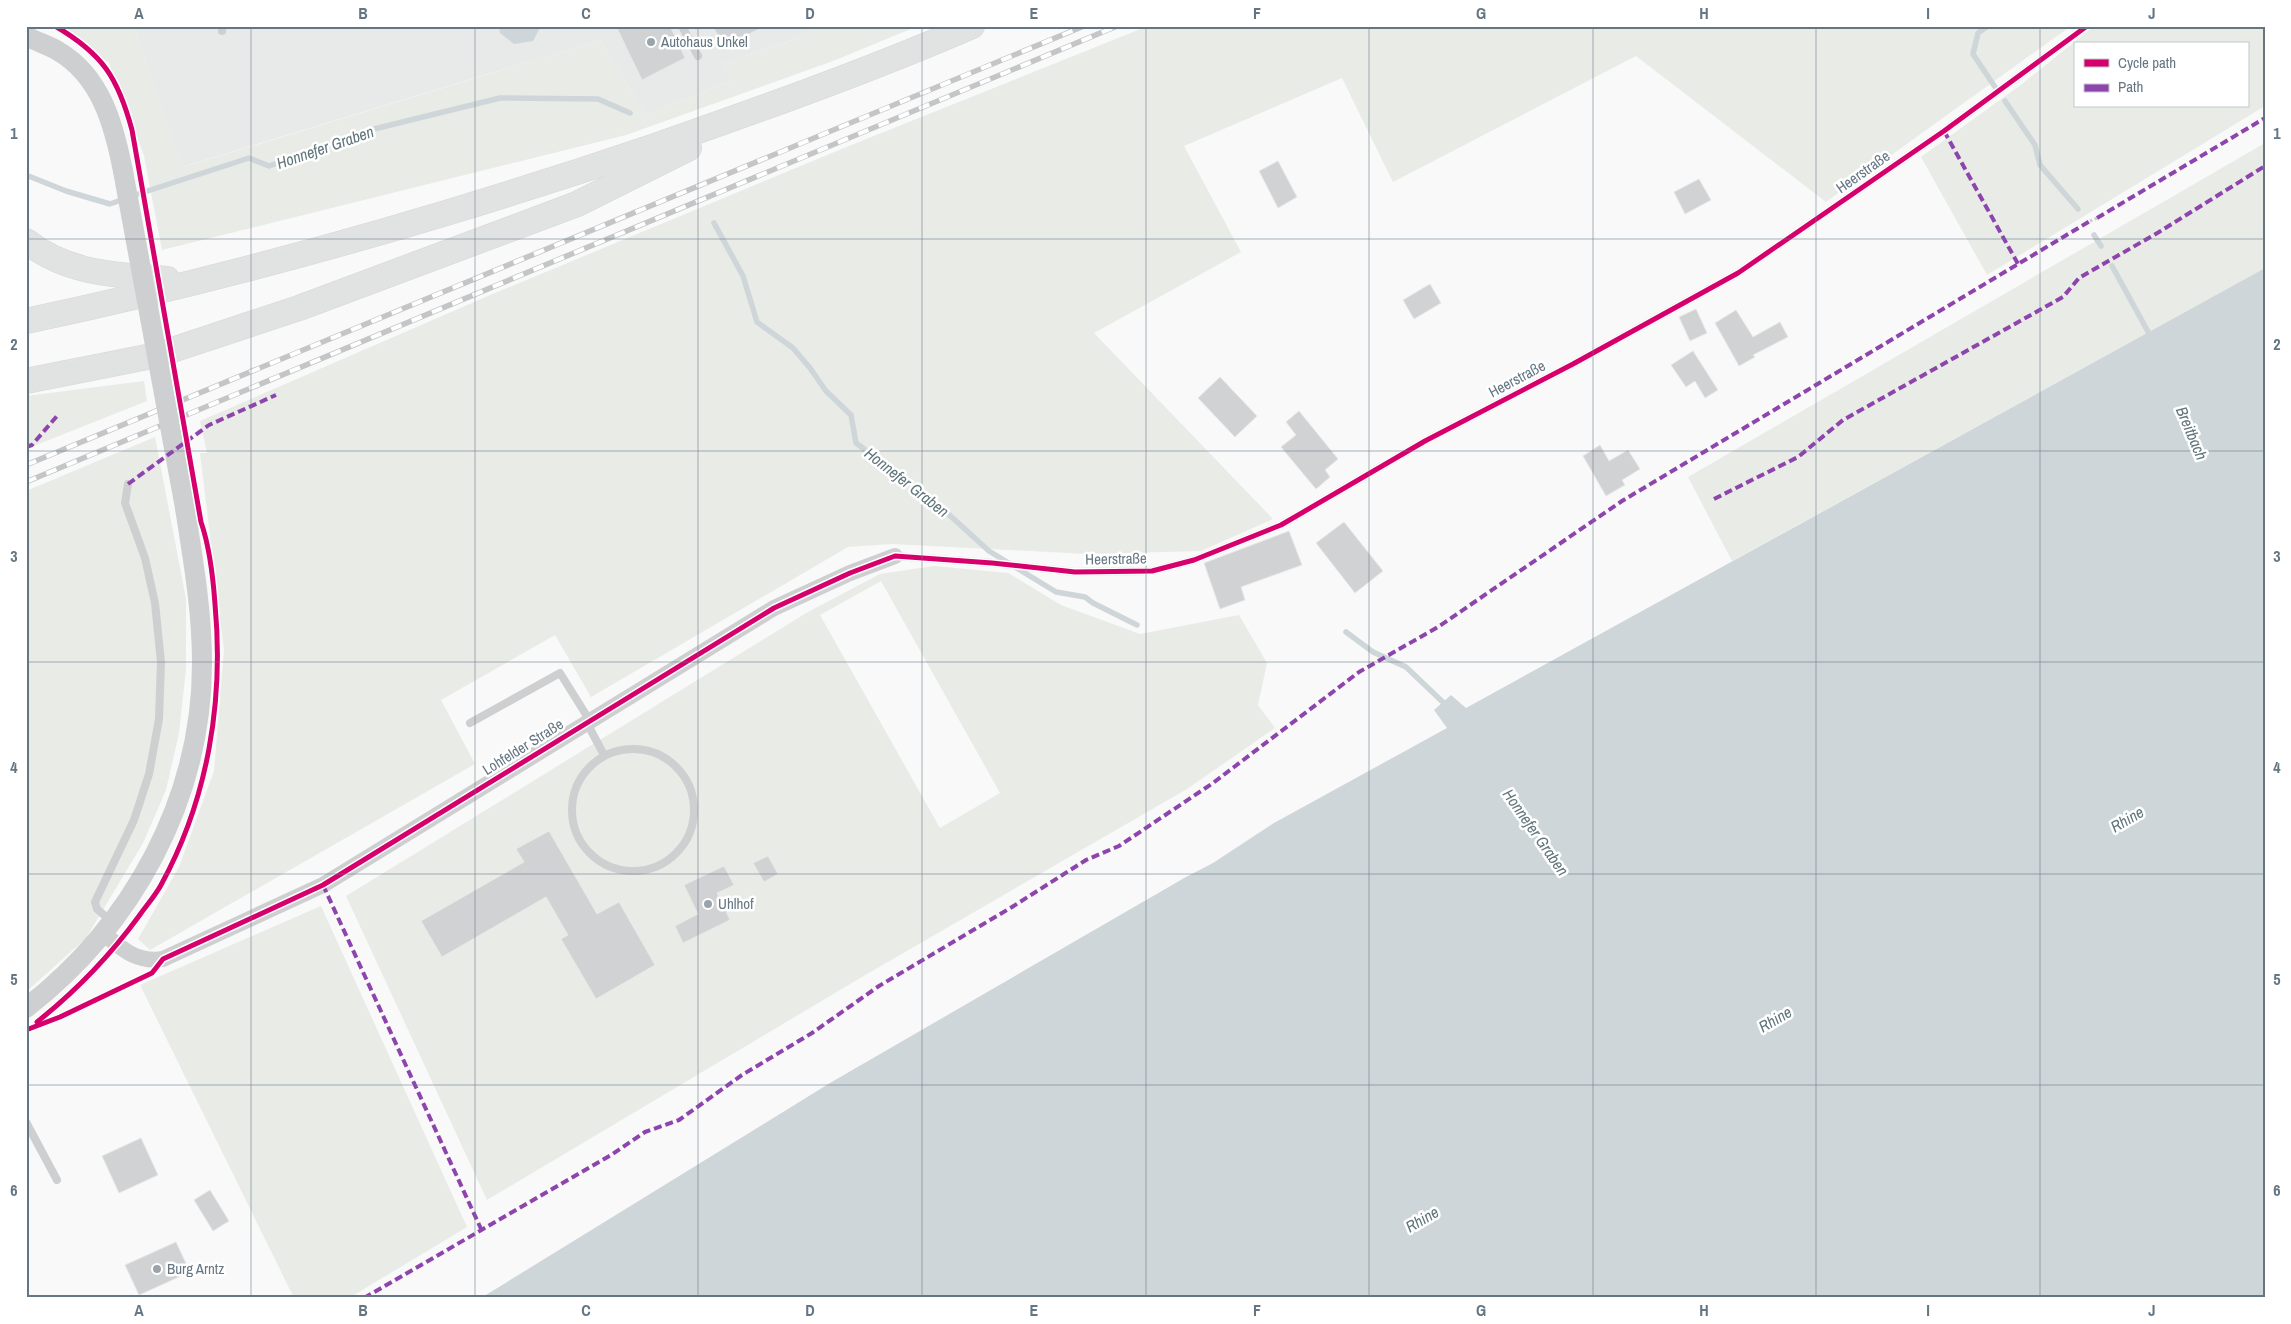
<svg xmlns="http://www.w3.org/2000/svg" width="2291" height="1324" viewBox="0 0 2291 1324" font-family="'Archivo Narrow',sans-serif">
	<rect width="100%" height="100%" fill="#f9f9f9"/>
	<polygon fill="#e8e9e9" points="134,26 821,26 795,39 722,64 732,80 646,115 600,40 182,167"/>
	<g fill="#e8ebe6" fill-rule="evenodd">
		<polygon points="58,26 134,26 183,167 600,40 646,115 732,80 722,64 795,39 821,26 918,26 833,61 626,135 162,250 144,156 109,63"/>
		<polygon points="1148,26 2071,26 1826,202 1636,56 1393,182 1342,78 1184,146 1241,252 1094,333 1273,519 1201,551 1088,554 892,544 848,547 591,697 555,635 441,700 475,764 150,950 138,939 179,867 214,771 224,650 200,453 207,453 200,421 488,296 844,148"/>
		<path d="M2094,26H2265V106L1987,275L1921,157L2022,84ZM2075,44H2247V106H2075Z"/>
		<polygon points="2265,143 2265,268 1732,561 1688,477"/>
		<polygon points="144,381 147,401 26,449 26,396"/>
		<polygon points="155,437 186,599 186,669 179,733 166,790 143,843 86,938 26,992 26,491"/>
		<path d="M934,566L1008,573L1061,605L1140,634L1239,615L1267,663L1258,705L1275,728L1187,789L867,974L487,1200L346,896L808,612L880,574ZM881,581L1000,793L940,828L820,615Z"/>
		<polygon points="321,906 467,1227 349,1298 294,1298 140,985"/>
	</g>
	<g fill="#ced6d9">
		<polygon points="499,26 541,26 533,41 514,44 500,33"/>
		<polygon points="2265,268 2265,1298 481,1298 830,1083 1186,877 1213,863 1274,823 1447,728 1434,710 1451,695 1466,708"/>
	</g>
	<g fill="none" stroke-linecap="round" stroke-linejoin="round">
		<g stroke="#ced6d9" stroke-width="5.5">
			<polyline points="1988,26 1978,33 1973,54 1995,87"/>
			<polyline points="2005,101 2035,145 2040,165 2078,209"/>
			<polyline points="26,175 66,191 110,204 124,199"/>
			<polyline points="132,196 249,158 269,166 370,130 500,98 598,99 630,113"/>
			<polyline points="714,223 743,276 757,322 793,348 810,368 826,391 851,415 856,443 934,501 989,551 1056,592 1085,597 1093,603 1137,625"/>
			<polyline points="2094,235 2101,246"/>
			<polyline points="2112,266 2152,339"/>
			<polyline points="1346,632 1373,652 1406,667 1448,707"/>
		</g>
	</g>
	<g fill="#d0d2d3" stroke="#e8e8e8">
		<polygon points="616,26 670,26 685,58 642,80"/>
		<polygon points="713,26 766,26 723,46"/>
		<polygon points="1278,161 1297,197 1278,208 1259,171"/>
		<polygon points="1699,179 1711,200 1685,214 1674,192"/>
		<polygon points="1430,284 1441,303 1414,319 1403,300"/>
		<polygon points="1696,309 1707,333 1690,341 1679,317"/>
		<polygon points="1736,310 1753,337 1780,322 1788,337 1753,355 1755,357 1739,366 1715,323"/>
		<polygon points="1693,351 1718,390 1705,398 1695,381 1686,387 1671,365"/>
		<polygon points="1220,377 1257,416 1235,437 1198,398"/>
		<polygon points="1299,411 1338,459 1325,470 1330,477 1316,489 1281,447 1296,435 1286,422"/>
		<polygon points="1600,445 1609,461 1628,450 1640,469 1622,480 1625,485 1606,496 1583,456"/>
		<polygon points="1344,522 1383,571 1355,593 1316,543"/>
		<polygon points="1289,531 1302,565 1241,587 1245,600 1220,609 1204,563"/>
		<polygon points="549,831 597,914 619,902 655,965 596,999 561,939 568,935 546,897 442,957 421,921 524,862 516,849"/>
		<polygon points="768,856 778,874 764,882 753,863"/>
		<polygon points="724,866 734,885 717,893 730,920 683,943 675,926 698,914 684,885"/>
		<polygon points="141,1138 158,1175 119,1193 102,1156"/>
		<polygon points="210,1190 229,1221 213,1231 194,1200"/>
		<polygon points="176,1242 190,1272 139,1295 125,1265"/>
	</g>
	<g fill="none" stroke-linecap="round" stroke-linejoin="round">
		<defs>
			<g id="primary">
				<path d="M26,241C67,274 117,275 167,279"/>
				<path d="M26,321C239,276 449,216 655,146C761,109 868,71 972,26"/>
				<polyline points="26,381 157,355 299,308 577,204 689,148"/>
			</g>
		</defs>
		<use href="#primary" stroke="#d5d6d7" stroke-width="26"/>
		<polyline stroke="#cbcccd" stroke-width="3" stroke-dasharray="2.5 2.5" stroke-linecap="butt" points="2090,221 2097,218"/>
		<g stroke="#cecfd0" stroke-width="8">
			<polyline points="682,26 698,56"/>
			<polyline points="222,31 222,26"/>
			<polyline points="895,556 992,563 1075,572 1152,571 1194,560 1281,525 1425,441 1573,364 1738,273 1944,131 2087,26"/>
			<polyline points="470,723 560,673 590,721"/>
			<polyline points="587,723 604,755"/>
			<circle cx="633" cy="810" r="61"/>
			<polyline points="111,921 97,909 95,902 134,820 149,774 159,719 161,662 155,603 145,558 125,503 128,484"/>
			<polyline points="26,1122 57,1180"/>
		</g>
		<path stroke="#cecfd0" stroke-width="16" d="M104,934C122,949 137,963 163,959L323,885L774,608L850,573L895,556"/>
		<g stroke="#cecfd0" stroke-width="20">
			<path d="M26,36C37,42 48,45 58,51C101,76 114,125 123,171"/>
			<path d="M26,1008C133,925 202,799 202,663C202,610 193,560 185,508"/>
		</g>
		<use href="#primary" stroke="#e1e2e2" stroke-width="25"/>
		<defs>
			<g id="rail">
				<polyline points="26,465 1084,26"/>
				<polyline points="26,482 1117,26"/>
			</g>
		</defs>
		<use href="#rail" stroke="#c3c5c6" stroke-width="5.5"/>
		<use href="#rail" stroke="#fff" stroke-width="4" stroke-dasharray="11" stroke-linecap="butt"/>
		<polyline stroke="#cecfd0" stroke-width="20" points="123,171 185,508"/>
		<g stroke="#8e44ad" stroke-width="4" stroke-dasharray="8 4" stroke-linecap="butt">
			<polyline points="1944,131 2018,264"/>
			<polyline points="2097,218 2265,118"/>
			<polyline points="26,447 32,445 57,416"/>
			<polyline points="128,484 209,425 276,395"/>
			<polyline points="1714,499 1798,457 1843,420 2063,297 2079,278 2159,232 2265,166"/>
			<polyline points="323,885 482,1231"/>
			<polyline points="364,1298 611,1155 645,1132 679,1120 742,1075 812,1033 879,986 1012,907 1086,860 1119,846 1213,783 1359,672 1438,627 1622,501 2090,221"/>
		</g>
		<defs>
			<g id="cycleway">
				<path d="M37,1022C76,991 109,957 139,916C146,906 155,896 161,885C208,799 224,701 215,604C213,576 210,548 201,522L132,130C118,78 103,54 55,26"/>
				<polyline points="26,1030 60,1017 152,973 163,959 323,885 774,608 850,573 895,556 992,563 1075,572 1152,571 1194,560 1281,525 1425,441 1573,364 1738,273 1944,131 2087,26"/>
			</g>
		</defs>
		<use href="#cycleway" stroke="#fff" stroke-width="8"/>
		<use href="#cycleway" stroke="#d6006c" stroke-width="5"/>
	</g>
	<path fill="none" stroke="#657683" stroke-width="1" stroke-opacity="0.55" d="M251,26V1298M475,26V1298M698,26V1298M922,26V1298M1146,26V1298M1369,26V1298M1593,26V1298M1816,26V1298M2040,26V1298M26,239H2265M26,451H2265M26,662H2265M26,874H2265M26,1085H2265"/>
	<g fill="#99a4ac" stroke="#fff" stroke-width="2">
		<circle cx="651" cy="42" r="5"/>
		<circle cx="708" cy="904" r="5"/>
		<circle cx="157" cy="1269" r="5"/>
	</g>
	<g text-anchor="middle" stroke-width="5" stroke-linejoin="round" paint-order="stroke">
		<g font-size="15" fill="#657683" stroke="#fff" text-anchor="start">
			<text x="661" y="47">Autohaus Unkel</text>
			<text x="718" y="909">Uhlhof</text>
			<text x="167" y="1274">Burg Arntz</text>
		</g>
		<g font-size="15" fill="#657683" stroke="#fff">
			<text transform="translate(1863 172) rotate(-35)" y="5">Heerstraße</text>
			<text transform="translate(1517 379) rotate(-28)" y="5">Heerstraße</text>
			<text transform="translate(1116 559) rotate(-1)" y="5">Heerstraße</text>
			<text transform="translate(523 747) rotate(-32)" y="5">Lohfelder Straße</text>
		</g>
		<g font-size="16" font-style="italic" fill="#60757c" stroke="#fff">
			<text transform="translate(325 147) rotate(-19)" y="6">Honnefer Graben</text>
			<text transform="translate(2192 433) rotate(67)" y="6">Breitbach</text>
			<text transform="translate(907 482) rotate(38)" y="6">Honnefer Graben</text>
			<text transform="translate(2127 819) rotate(-30)" y="6">Rhine</text>
			<text transform="translate(1536 832) rotate(55)" y="6">Honnefer Graben</text>
			<text transform="translate(1775 1019) rotate(-30)" y="6">Rhine</text>
			<text transform="translate(1422 1219) rotate(-30)" y="6">Rhine</text>
		</g>
	</g>
	<rect width="2291" height="1324" fill="none" stroke="#ffffff" stroke-width="55"/>
	<rect x="2074" y="42" width="175" height="65" fill="#ffffff" stroke="#c1c8cd"/>
	<rect x="2084" y="59" width="25" height="8" fill="#d6006c" stroke="#c1c8cd"/>
	<text x="2118" y="68" font-size="15" fill="#657683">Cycle path</text>
	<rect x="2084" y="84" width="25" height="8" fill="#8e44ad" stroke="#c1c8cd"/>
	<text x="2118" y="92" font-size="15" fill="#657683">Path</text>
	<rect x="28" y="28" width="2236" height="1268" fill="none" stroke="#657683" stroke-width="2"/>
	<g font-size="16" text-anchor="middle" font-weight="bold" fill="#657683">
		<text x="139" y="19">A</text>
		<text x="363" y="19">B</text>
		<text x="586" y="19">C</text>
		<text x="810" y="19">D</text>
		<text x="1034" y="19">E</text>
		<text x="1257" y="19">F</text>
		<text x="1481" y="19">G</text>
		<text x="1704" y="19">H</text>
		<text x="1928" y="19">I</text>
		<text x="2152" y="19">J</text>
		<text x="14" y="139">1</text>
		<text x="2277" y="139">1</text>
		<text x="14" y="350">2</text>
		<text x="2277" y="350">2</text>
		<text x="14" y="562">3</text>
		<text x="2277" y="562">3</text>
		<text x="14" y="773">4</text>
		<text x="2277" y="773">4</text>
		<text x="14" y="985">5</text>
		<text x="2277" y="985">5</text>
		<text x="14" y="1196">6</text>
		<text x="2277" y="1196">6</text>
		<text x="139" y="1316">A</text>
		<text x="363" y="1316">B</text>
		<text x="586" y="1316">C</text>
		<text x="810" y="1316">D</text>
		<text x="1034" y="1316">E</text>
		<text x="1257" y="1316">F</text>
		<text x="1481" y="1316">G</text>
		<text x="1704" y="1316">H</text>
		<text x="1928" y="1316">I</text>
		<text x="2152" y="1316">J</text>
	</g>
</svg>
